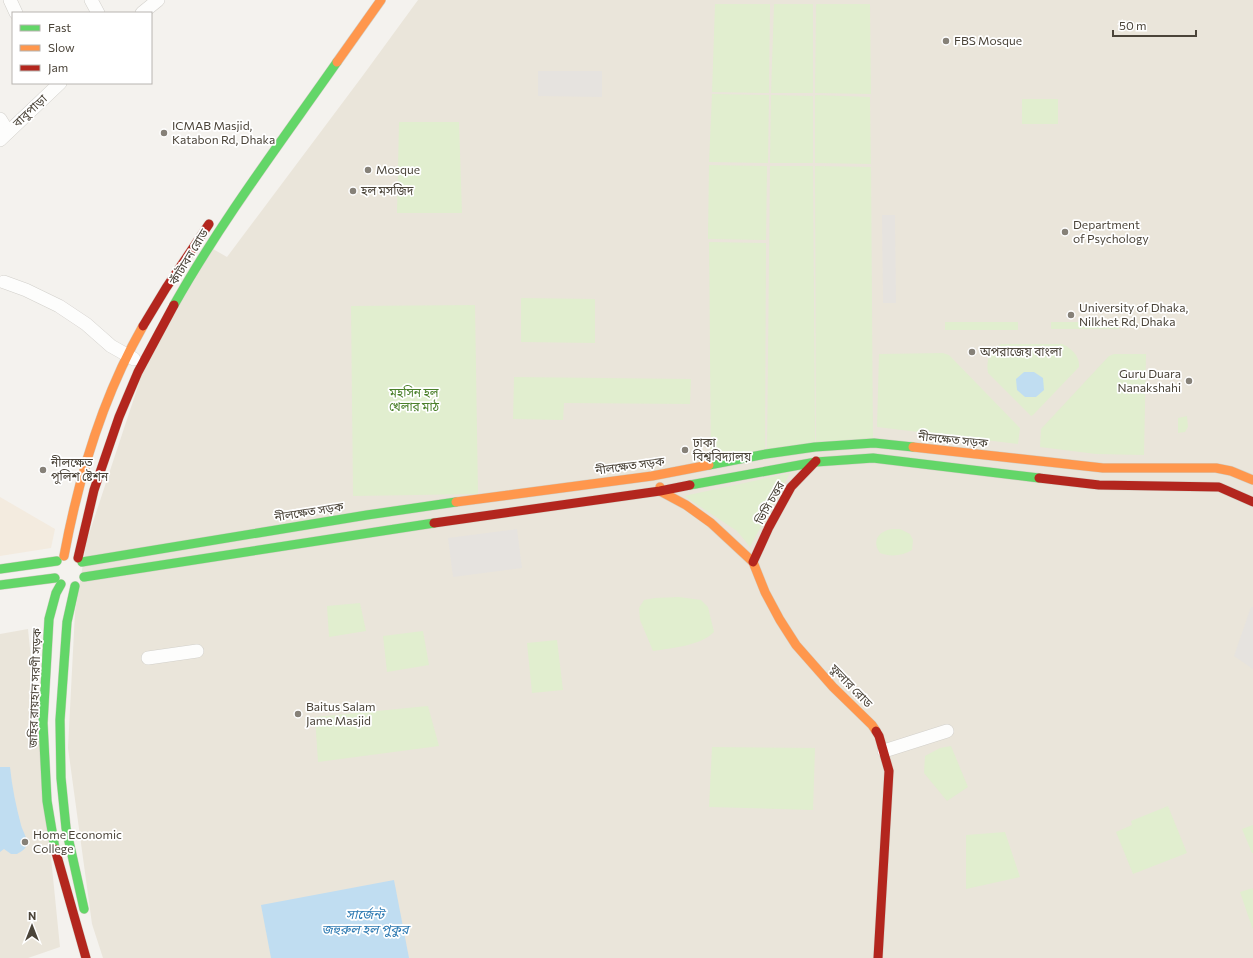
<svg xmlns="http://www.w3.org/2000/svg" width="1253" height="958" viewBox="0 0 1253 958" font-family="Commissioner,'Noto Sans Bengali',sans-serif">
	<rect width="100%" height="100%" fill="#f4f2ee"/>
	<polygon fill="#f3ebdf" points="0,497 55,529 51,548 0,556"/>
	<g fill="#eae5da">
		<polygon points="418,0 1253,0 1253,958 103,958 92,924 68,748 75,612 87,540 147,359 213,249 227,257 364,74"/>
		<polygon points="28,629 60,947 28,958 0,958 0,634"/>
	</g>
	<g fill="#e1eecf">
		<polygon points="715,4 770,4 769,93 712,92"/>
		<polygon points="774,4 813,4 813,93 771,93"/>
		<polygon points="816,4 870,4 871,94 815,93"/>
		<polygon points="712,94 769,95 768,163 709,162"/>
		<polygon points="771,95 813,96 813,163 770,163"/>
		<polygon points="815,95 870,97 871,164 815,163"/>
		<rect x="1022" y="99" width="36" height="25"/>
		<polygon points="399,122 459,122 462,213 397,213"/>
		<polygon points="709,165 767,166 766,240 708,239"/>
		<polygon points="770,166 813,166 815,446 767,452"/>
		<polygon points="815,166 871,167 873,442 816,446"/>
		<polygon points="709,242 766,243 765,453 711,463"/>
		<polygon points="521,298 595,299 595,343 521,342"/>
		<polygon points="475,305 478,494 353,496 351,306"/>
		<rect x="945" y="322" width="73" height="8"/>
		<rect x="1051" y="322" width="68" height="7"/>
		<path d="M1001,344H1062C1071,348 1080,356 1079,367L1033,415L1031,416L988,373C986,360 989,351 1001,344Z"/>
		<polygon points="943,353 949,355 1020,428 1018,444 877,427 879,354"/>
		<polygon points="1114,354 1146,354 1144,455 1096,454 1040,447 1041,429 1109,356"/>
		<polygon points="514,377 691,379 690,404 564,403 563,420 513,419"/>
		<polygon points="1187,416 1188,427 1185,432 1178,433 1178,418"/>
		<polygon points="790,473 750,547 737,531 684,496"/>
		<path d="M892,529H900L910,534L913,540L912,550C903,556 890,557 880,553C871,541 879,531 892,529Z"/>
		<path d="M679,597L701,600L708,607L714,632C700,646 672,648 653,651L640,620L639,608L644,600L655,598Z"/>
		<polygon points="360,603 366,631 329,637 327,606"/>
		<polygon points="423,631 429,665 387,672 383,636"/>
		<polygon points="557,640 563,690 532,693 527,643"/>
		<polygon points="428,706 439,746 318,762 315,717"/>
		<polygon points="951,746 968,787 947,801 924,773 925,756 940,748"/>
		<polygon points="712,747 815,748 813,810 709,807"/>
		<polygon points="1168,806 1187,853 1133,874 1116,832 1132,825 1131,821"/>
		<polygon points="1253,825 1253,853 1252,853 1242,829"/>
		<polygon points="1005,832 1020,877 966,889 966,835"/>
		<polygon points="1253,888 1253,930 1240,892"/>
	</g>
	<g fill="#e6e3df">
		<polygon points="538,71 602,71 602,97 538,96"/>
		<polygon points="882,215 895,215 896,303 883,303"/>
		<polygon points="517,529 522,568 453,577 448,538"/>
		<polygon points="1251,607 1253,607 1253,669 1234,656"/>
	</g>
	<g fill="#c0ddf1">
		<polygon points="1024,372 1034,372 1043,378 1044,390 1036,397 1025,397 1017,390 1016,379"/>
		<path d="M0,767H10C12,787 16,806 21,825C23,832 29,840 26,846C25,850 20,852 17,854H11L4,849L0,852Z"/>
		<polygon points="394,880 409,958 271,958 261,905"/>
	</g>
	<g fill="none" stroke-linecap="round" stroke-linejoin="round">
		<defs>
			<g id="street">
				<polyline points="10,0 16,13"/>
				<polyline points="91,0 98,13"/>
				<polyline points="142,13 158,0"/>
				<polyline points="0,119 8,132"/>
				<polyline points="0,140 60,83"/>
				<polyline points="4,282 26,290 59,306 86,324 111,346 134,359"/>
				<polyline points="148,658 197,651"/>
				<polyline points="884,751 947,731"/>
			</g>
			<g id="fast">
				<path d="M174,305C222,220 281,142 337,62"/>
				<polyline points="709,465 766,454 815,447 874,443 913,447"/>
				<polyline points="690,485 816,462 873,458 1039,478"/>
				<polyline points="82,562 367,515 456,502"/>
				<polyline points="0,569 57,561"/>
				<polyline points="84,577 434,523"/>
				<polyline points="0,585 55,578"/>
				<polyline points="75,586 67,622 60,720 61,778 66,828 84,909"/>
				<polyline points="55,849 47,801 43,723 49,619 56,593 61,584"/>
			</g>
			<g id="slow">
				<polyline points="337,62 381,0"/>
				<polyline points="913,447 1103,468 1216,468 1231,471 1253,480"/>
				<polyline points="660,487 660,491 686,505 711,523 753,562 765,592 780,620 796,645 833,687 872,725 876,731"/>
				<polyline points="456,502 652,476 709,465"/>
				<path d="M64,556C79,475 102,398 143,326"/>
			</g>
			<g id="jam">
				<polyline points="143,326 166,288 209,224"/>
				<polyline points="1039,478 1099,485 1219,487 1253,502"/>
				<polyline points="434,523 660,491 690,485"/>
				<polyline points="78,558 94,490 119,417 138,372 174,305"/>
				<polyline points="753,562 769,527 791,487 816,461"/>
				<polyline points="876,731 879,736 889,771 878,958"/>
				<polyline points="55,849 86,958"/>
			</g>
		</defs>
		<use href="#street" stroke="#d2d0cb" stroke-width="14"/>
		<use href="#fast" stroke="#d3cfc5" stroke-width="10"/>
		<use href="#slow" stroke="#d3cfc5" stroke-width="10"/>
		<use href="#jam" stroke="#d3cfc5" stroke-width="10"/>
		<use href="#street" stroke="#fdfdfc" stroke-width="13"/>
		<use href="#fast" stroke="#63d668" stroke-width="9"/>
		<use href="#slow" stroke="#ff974d" stroke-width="9"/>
		<use href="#jam" stroke="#b3261e" stroke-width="9"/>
	</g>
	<g fill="#868178" stroke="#fff" stroke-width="1.5">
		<circle cx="946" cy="41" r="4"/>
		<circle cx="164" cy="133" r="4"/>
		<circle cx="368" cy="170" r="4"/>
		<circle cx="353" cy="191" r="4"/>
		<circle cx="1065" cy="232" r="4"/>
		<circle cx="1071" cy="315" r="4"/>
		<circle cx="972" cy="352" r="4"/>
		<circle cx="1189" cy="381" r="4"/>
		<circle cx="685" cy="450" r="4"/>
		<circle cx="43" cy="470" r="4"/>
		<circle cx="298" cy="714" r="4"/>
		<circle cx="25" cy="842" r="4"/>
	</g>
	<g text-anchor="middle" stroke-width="3.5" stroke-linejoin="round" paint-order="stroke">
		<g font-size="12" fill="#4b4439" stroke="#fff" text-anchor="start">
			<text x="954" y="45">FBS Mosque</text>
			<text x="172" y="130">ICMAB Masjid,<tspan x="172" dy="14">Katabon Rd, Dhaka</tspan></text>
			<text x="376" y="174">Mosque</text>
			<text x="361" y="195">হল মসজিদ</text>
			<text x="1073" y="229">Department<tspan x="1073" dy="14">of Psychology</tspan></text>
			<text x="1079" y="312">University of Dhaka,<tspan x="1079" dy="14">Nilkhet Rd, Dhaka</tspan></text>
			<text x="980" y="356">অপরাজেয় বাংলা</text>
			<text x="1181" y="378" text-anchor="end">Guru Duara<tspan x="1181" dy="14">Nanakshahi</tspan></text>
			<text x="693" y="447">ঢাকা<tspan x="693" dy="14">বিশ্ববিদ্যালয়</tspan></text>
			<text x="51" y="467">নীলক্ষেত<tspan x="51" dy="14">পুলিশ ষ্টেশন</tspan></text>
			<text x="306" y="711">Baitus Salam<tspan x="306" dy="14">Jame Masjid</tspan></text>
			<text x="33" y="839">Home Economic<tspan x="33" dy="14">College</tspan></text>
		</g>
		<g font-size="12" fill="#4b4439" stroke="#fff">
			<text transform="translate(30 111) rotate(-43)" y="4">বাবুপাড়া</text>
			<text transform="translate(189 257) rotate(-59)" y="4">কাঁটাবন রোড</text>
			<text transform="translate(953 440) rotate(6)" y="4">নীলক্ষেত সড়ক</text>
			<text transform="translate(630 466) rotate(-8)" y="4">নীলক্ষেত সড়ক</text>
			<text transform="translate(770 503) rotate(-61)" y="4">ভিসি চত্তর</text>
			<text transform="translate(309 512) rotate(-9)" y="4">নীলক্ষেত সড়ক</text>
			<text transform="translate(851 686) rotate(46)" y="4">ফুলার রোড</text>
			<text transform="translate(35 688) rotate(-88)" y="4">জহির রায়হান সরণী সড়ক</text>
		</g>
		<g font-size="12" fill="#4a7f2a" stroke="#fff">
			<text x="414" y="397">মহসিন হল<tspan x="414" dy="14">খেলার মাঠ</tspan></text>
		</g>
		<g font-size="13" font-style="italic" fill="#2e7ab2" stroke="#fff">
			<text x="365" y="919">সার্জেন্ট<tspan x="365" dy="15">জহুরুল হল পুকুর</tspan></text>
		</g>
	</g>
	<rect x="12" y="12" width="140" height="72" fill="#ffffff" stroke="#b7b4b0"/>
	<rect x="20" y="25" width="20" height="6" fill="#63d668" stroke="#b7b4b0"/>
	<text x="48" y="32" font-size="12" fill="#4b4439">Fast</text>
	<rect x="20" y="45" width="20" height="6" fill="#ff974d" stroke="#b7b4b0"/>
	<text x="48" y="52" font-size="12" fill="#4b4439">Slow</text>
	<rect x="20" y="65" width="20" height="6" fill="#b3261e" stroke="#b7b4b0"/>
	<text x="48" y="72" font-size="12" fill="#4b4439">Jam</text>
	<g transform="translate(32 926)" stroke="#ffffff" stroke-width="3" paint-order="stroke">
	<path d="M0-3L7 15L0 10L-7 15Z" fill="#4b4439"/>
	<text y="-6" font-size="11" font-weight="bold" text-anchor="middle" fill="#4b4439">N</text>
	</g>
	<path d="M1113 30v6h83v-6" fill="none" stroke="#4b4439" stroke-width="2"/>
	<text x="1119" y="30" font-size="12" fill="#4b4439" stroke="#ffffff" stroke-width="3" paint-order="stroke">50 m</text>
</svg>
